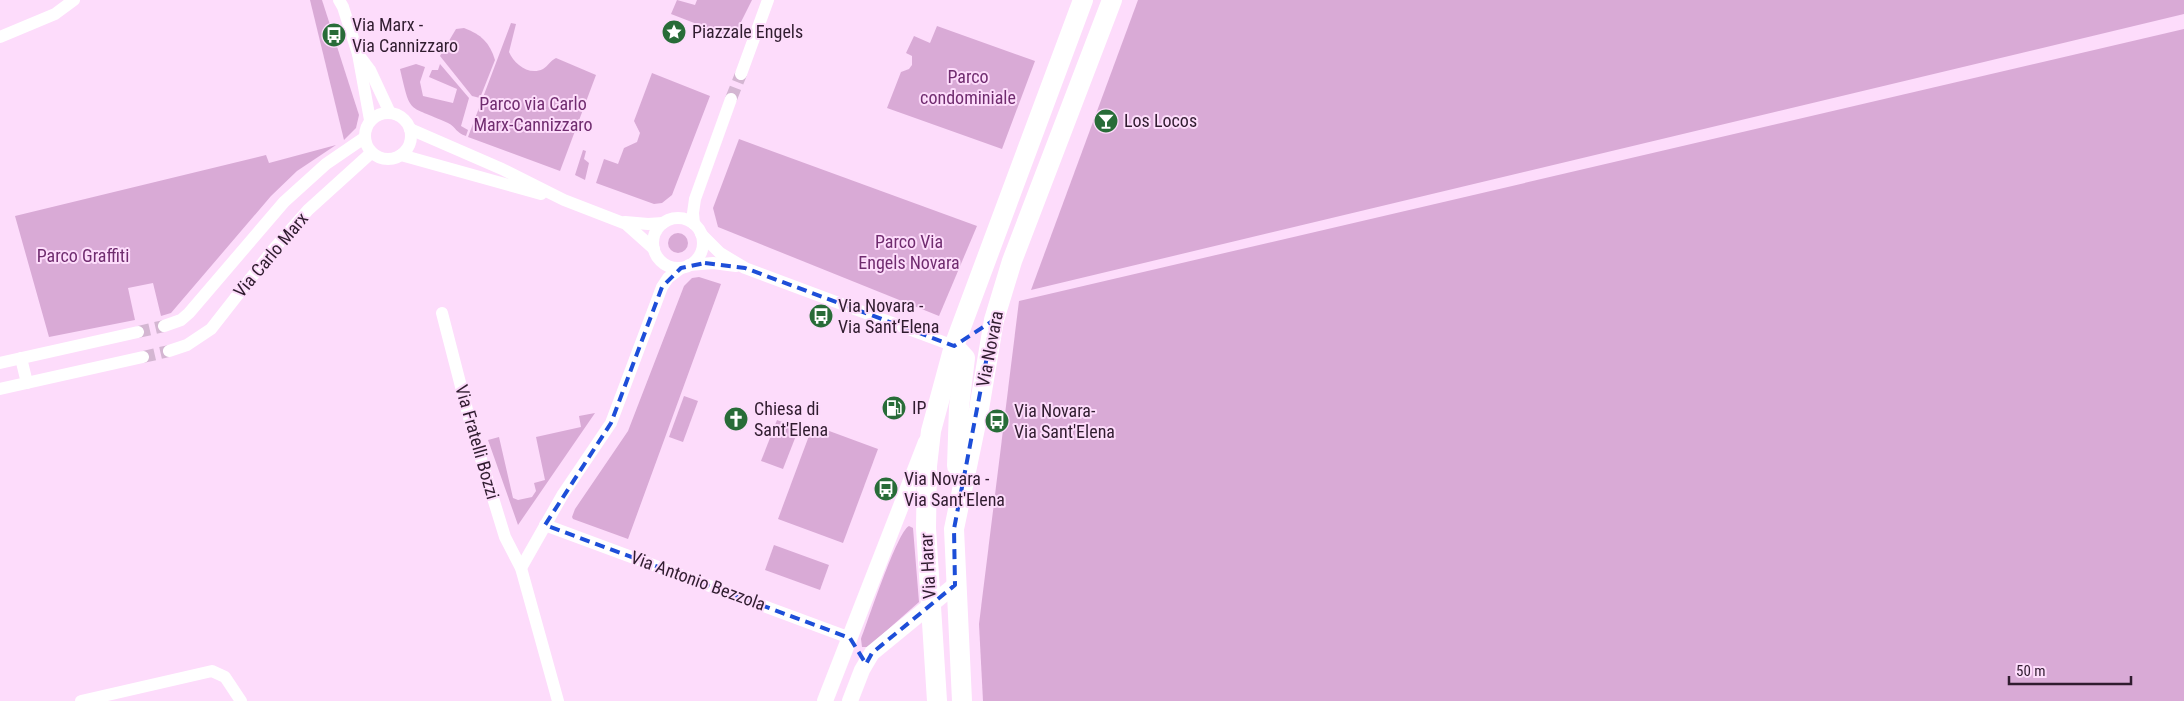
<svg xmlns="http://www.w3.org/2000/svg" width="2184" height="701" viewBox="0 0 2184 701" font-family="'Roboto Condensed',sans-serif">
	<rect width="100%" height="100%" fill="#fddcfb"/>
	<g fill="#d9aad6">
		<polygon points="310,0 322,0 359,115 356,128 344,140"/>
		<polygon points="677,0 695,5 697,0 752,0 733,38 671,14"/>
		<polygon points="1138,0 2184,0 2184,14 1031,290"/>
		<path d="M511,23L516,24L509,52C514,64 529,76 543,69C548,66 550,61 556,58L596,75L560,171L468,137Z"/>
		<polygon points="937,26 1035,61 1002,149 887,108 901,72 909,69 912,65 912,56 906,53 914,36 930,43"/>
		<path d="M464,28C481,34 490,43 495,60L480,98L472,96L440,56L456,29Z"/>
		<polygon points="2184,29 2184,701 983,701 979,624 1019,301"/>
		<path d="M416,64L425,67L420,82L423,96L453,103L457,89L429,77L432,70H438L440,64L469,98L461,126L468,130L466,136C456,133 456,127 448,123C407,104 411,116 400,69Z"/>
		<polygon points="652,73 710,96 672,195 662,203 654,204 596,183 604,159 618,164 624,148 637,142 640,133 634,121"/>
		<polygon points="739,139 977,226 939,316 718,227 713,208"/>
		<polygon points="336,145 297,171 271,196 171,313 161,316 153,283 128,288 135,320 49,337 15,216 266,155 269,163"/>
		<polygon points="583,150 586,151 584,159 589,163 585,180 575,175"/>
		<circle cx="678" cy="243" r="10"/>
		<polygon points="699,277 721,284 628,539 573,519 572,517 575,509 628,431 684,286 692,278"/>
		<polygon points="684,396 698,401 683,442 669,437"/>
		<polygon points="595,413 518,525 488,440 499,437 513,498 518,500 532,497 536,491 534,483 545,480 536,437 581,427 579,416"/>
		<polygon points="777,420 799,428 783,469 761,461"/>
		<polygon points="813,425 878,449 843,543 778,519"/>
		<path d="M909,526L913,528L919,602L868,647H862L861,639C868,621 897,532 909,526Z"/>
		<polygon points="774,545 829,565 820,590 765,570"/>
	</g>
	<g fill="none" stroke-linecap="round" stroke-linejoin="round">
		<g stroke="#d4b6d2" stroke-width="12" stroke-dasharray="12 6" stroke-linecap="butt">
			<polyline points="731,99 741,74"/>
			<polyline points="138,332 164,326"/>
			<polyline points="143,357 169,351"/>
		</g>
		<g stroke="#fff" stroke-width="12">
			<polyline points="339,0 343,7 358,54 370,120"/>
			<polyline points="0,37 55,14 74,0"/>
			<polyline points="358,54 370,70 390,113"/>
			<polyline points="741,74 768,0"/>
			<circle cx="388" cy="136" r="23"/>
			<polyline points="410,129 502,169 564,200 626,224 654,249"/>
			<polyline points="401,155 541,194"/>
			<circle cx="678" cy="243" r="25"/>
			<polyline points="625,222 648,224 663,223"/>
			<polyline points="694,224 693,213 695,199 731,99"/>
			<polyline points="701,234 720,253 745,268 954,346"/>
			<polyline points="689,265 713,263 736,266"/>
			<polyline points="442,313 473,433 505,537 521,568 558,701"/>
			<polyline points="164,326 181,320 189,313 284,202 326,164 364,138"/>
			<polyline points="169,351 187,345 211,329 272,251 308,210 371,153"/>
			<polyline points="21,358 27,383"/>
			<polyline points="0,363 138,332"/>
			<polyline points="0,389 143,357"/>
			<polyline points="545,525 850,638"/>
			<polyline points="521,568 563,494 611,423 662,287 668,278 681,268"/>
			<polyline points="81,701 212,671 225,677 241,701"/>
		</g>
		<g stroke="#fff" stroke-width="16">
			<polyline points="825,701 926,442"/>
			<polyline points="850,701 862,670 872,653 955,585"/>
		</g>
		<g stroke="#fff" stroke-width="20">
			<polyline points="954,346 965,358 959,407 957,466"/>
			<polyline points="937,701 926,528 927,466 931,431 954,346 1083,0"/>
			<polyline points="962,701 954,529 979,409 994,320 1012,261 1112,0"/>
		</g>
	</g>
	<path fill="none" stroke="#1d4ed8" stroke-width="4" stroke-dasharray="10 6" stroke-linejoin="round" d="M705,263L745,268L954,346L994,320L954,529L955,585L872,653L866,664L850,638L545,525L611,423L662,287L681,268Z"/>
	<defs>
		<symbol id="sight-disc" viewBox="-11 -11 22 22"><circle r="9.5" fill="#286c38" stroke="#fddcfb"/><path d="M0-6L1.8-2.2L6-1.7L2.9 1.2L3.7 5.4L0 3.3L-3.7 5.4L-2.9 1.2L-6-1.7L-1.8-2.2Z" fill="#fff"/></symbol>
		<symbol id="bus-disc" viewBox="-11 -11 22 22"><circle r="9.5" fill="#286c38" stroke="#fddcfb"/><path d="M-5-6H5V4H4V6H2V4H-2V6H-4V4H-5ZM-3.5-4V0h7V-4ZM-3.5 1.2v1.5H-2V1.2ZM2 1.2v1.5H3.5V1.2Z" fill="#fff"/></symbol>
		<symbol id="bar-disc" viewBox="-11 -11 22 22"><circle r="9.5" fill="#286c38" stroke="#fddcfb"/><path d="M-6-5H6L.8 .8V4.5H3.5V6h-7V4.5H-.8V.8Z" fill="#fff"/></symbol>
		<symbol id="fuel-disc" viewBox="-11 -11 22 22"><circle r="9.5" fill="#286c38" stroke="#fddcfb"/><path d="M-5.5-6h7V0h2V4h1.3V-2.5L3-4.5l.8-.8L6-3V5H2.5V1h-1V6h-7ZM-4.2-4.7v3.2H.2V-4.7Z" fill="#fff"/></symbol>
		<symbol id="church-disc" viewBox="-11 -11 22 22"><circle r="9.5" fill="#286c38" stroke="#fddcfb"/><path d="M-1.2-6h2.4v3.5h3.3v2.4h-3.3V6h-2.4V-.1h-3.3v-2.4h3.3Z" fill="#fff"/></symbol>
	</defs>
	<g fill-rule="evenodd">
		<use href="#sight-disc" x="660" y="18" width="28" height="28"/>
		<use href="#bus-disc" x="320" y="21" width="28" height="28"/>
		<use href="#bar-disc" x="1092" y="107" width="28" height="28"/>
		<use href="#bus-disc" x="807" y="302" width="28" height="28"/>
		<use href="#fuel-disc" x="880" y="394" width="28" height="28"/>
		<use href="#church-disc" x="722" y="405" width="28" height="28"/>
		<use href="#bus-disc" x="983" y="407" width="28" height="28"/>
		<use href="#bus-disc" x="872" y="475" width="28" height="28"/>
	</g>
	<g text-anchor="middle" stroke-width="4" stroke-linejoin="round" paint-order="stroke">
		<g font-size="18" fill="#301c2f" stroke="#fddcfb" text-anchor="start">
			<text x="352" y="31">Via Marx -<tspan x="352" dy="21">Via Cannizzaro</tspan></text>
			<text x="692" y="38">Piazzale Engels</text>
			<text x="1124" y="127">Los Locos</text>
			<text x="838" y="312">Via Novara -<tspan x="838" dy="21">Via Sant‘Elena</tspan></text>
			<text x="912" y="414">IP</text>
			<text x="754" y="415">Chiesa di<tspan x="754" dy="21">Sant'Elena</tspan></text>
			<text x="1014" y="417">Via Novara-<tspan x="1014" dy="21">Via Sant'Elena</tspan></text>
			<text x="904" y="485">Via Novara -<tspan x="904" dy="21">Via Sant'Elena</tspan></text>
		</g>
		<g font-size="18" fill="#702c6f" stroke="#fddcfb">
			<text x="968" y="83">Parco<tspan x="968" dy="21">condominiale</tspan></text>
			<text x="533" y="110">Parco via Carlo<tspan x="533" dy="21">Marx-Cannizzaro</tspan></text>
			<text x="909" y="248">Parco Via<tspan x="909" dy="21">Engels Novara</tspan></text>
			<text x="83" y="262">Parco Graffiti</text>
		</g>
		<g font-size="18" fill="#301c2f" stroke="#fddcfb">
			<text transform="translate(271 255) rotate(-50)" y="6">Via Carlo Marx</text>
			<text transform="translate(990 349) rotate(-79)" y="6">Via Novara</text>
			<text transform="translate(477 442) rotate(74)" y="6">Via Fratelli Bozzi</text>
			<text transform="translate(928 566) rotate(-93)" y="6">Via Harar</text>
			<text transform="translate(698 581) rotate(20)" y="6">Via Antonio Bezzola</text>
		</g>
	</g>
	<path d="M2009 676v8h122v-8" fill="none" stroke="#301c2f" stroke-width="2.5"/>
	<text x="2016" y="676" font-size="15" fill="#301c2f" stroke="#fddcfb" stroke-width="4" paint-order="stroke">50 m</text>
</svg>
